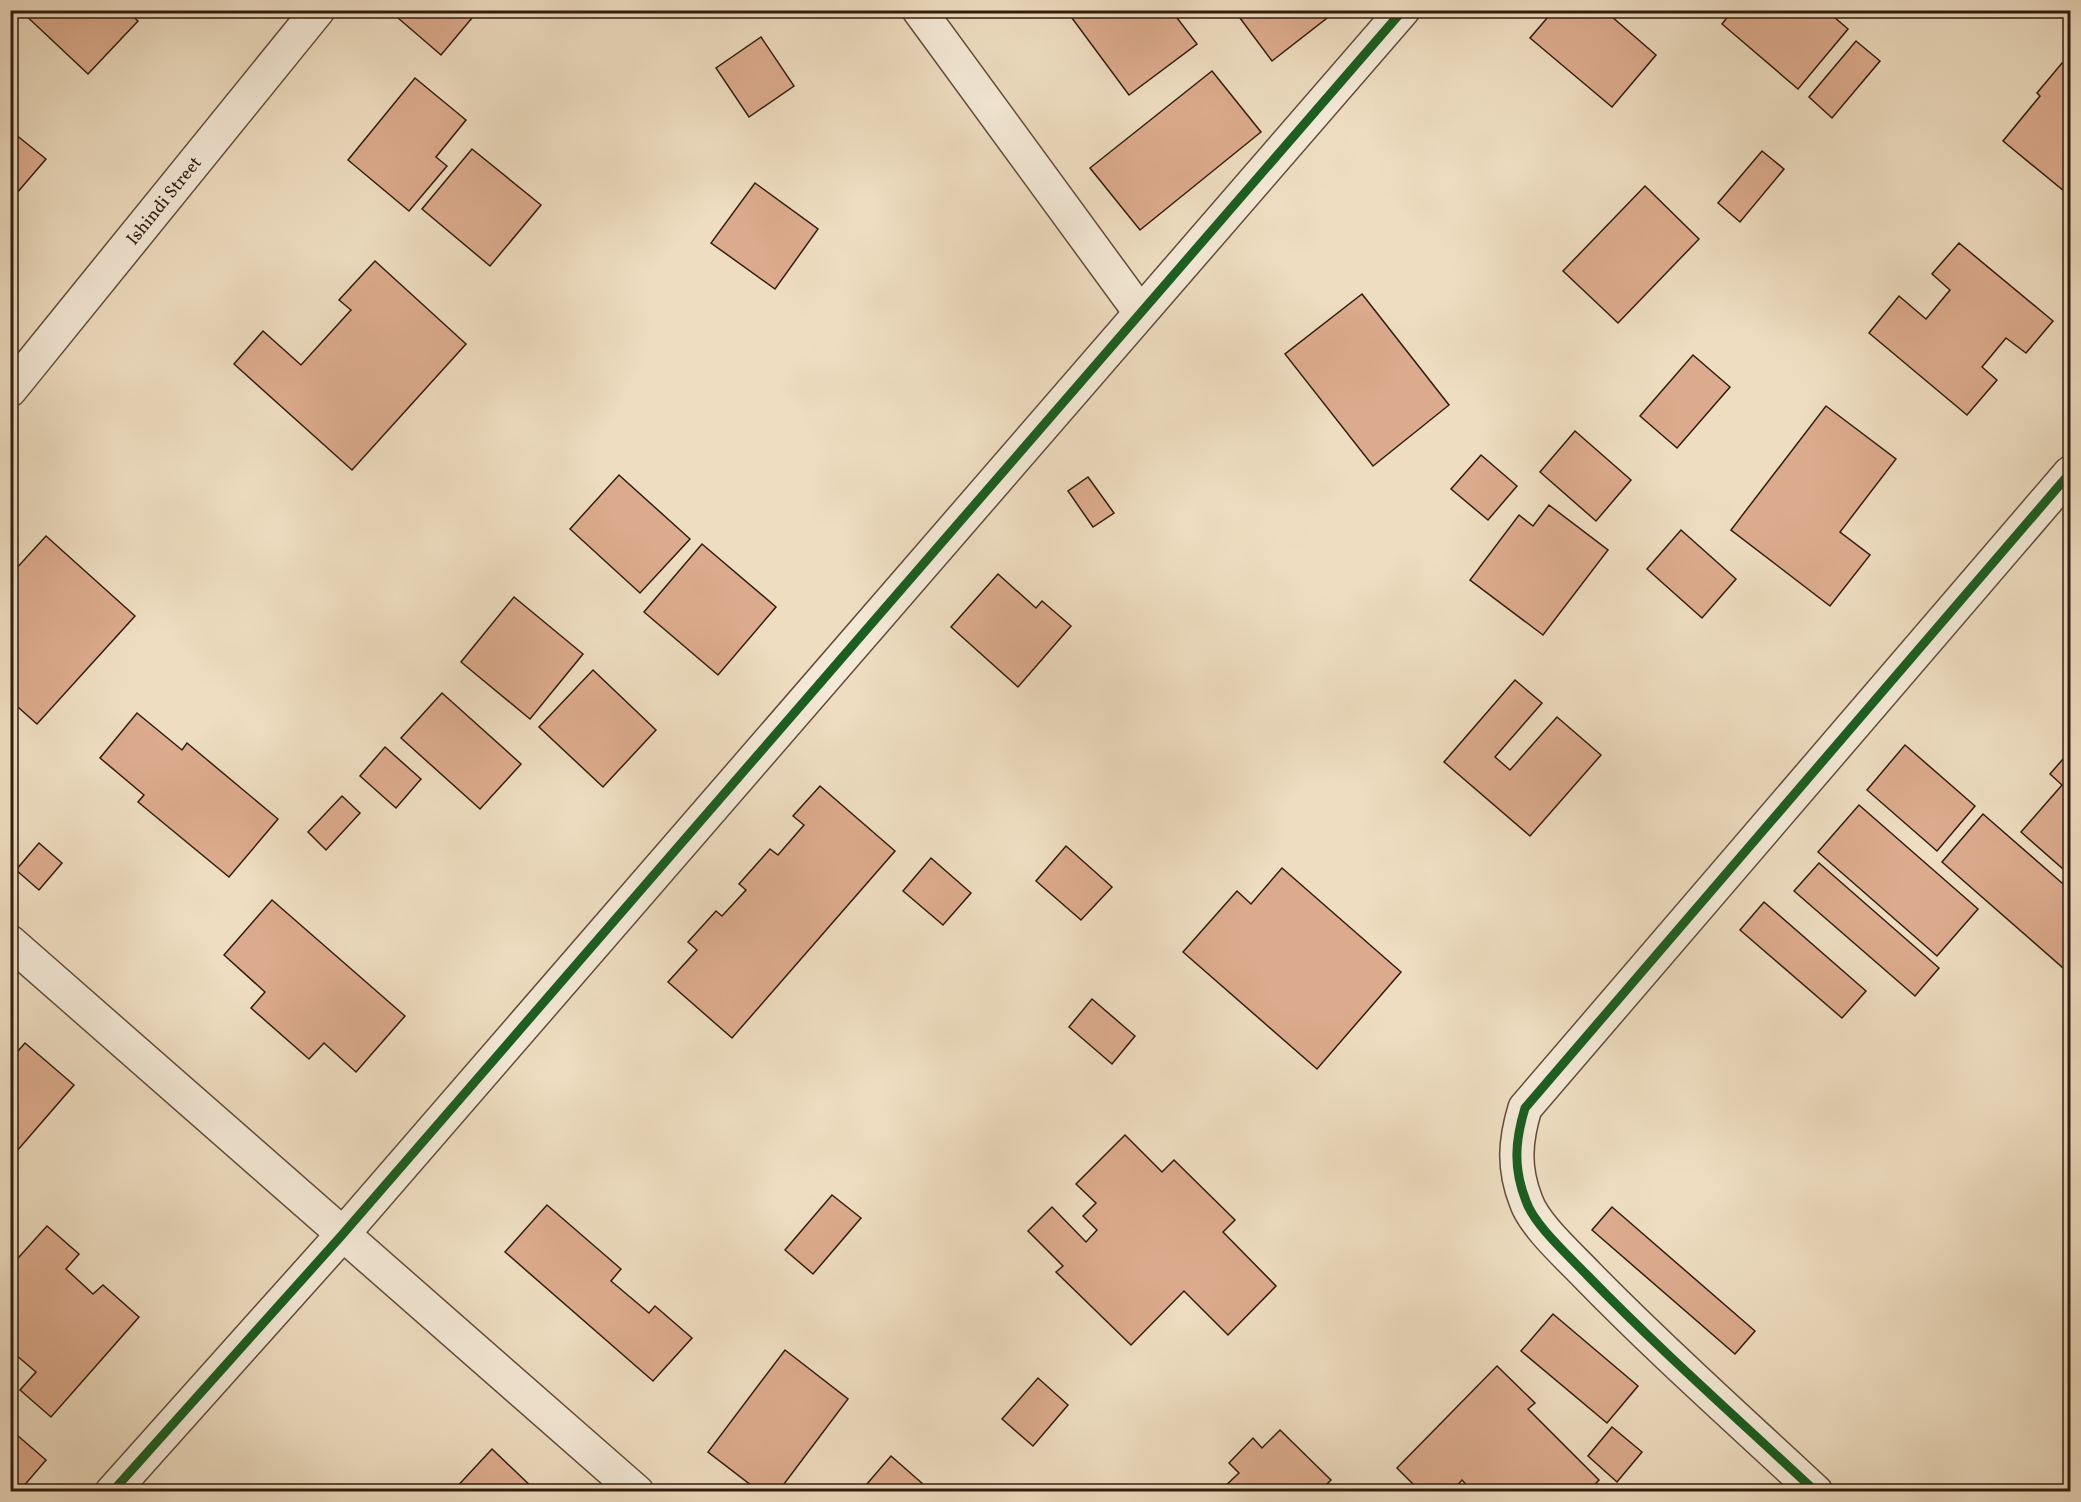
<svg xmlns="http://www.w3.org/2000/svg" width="2081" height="1502" viewBox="0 0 2081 1502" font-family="Vollkorn,serif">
	<rect width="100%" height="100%" fill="#eeddc0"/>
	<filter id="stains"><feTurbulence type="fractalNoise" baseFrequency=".00333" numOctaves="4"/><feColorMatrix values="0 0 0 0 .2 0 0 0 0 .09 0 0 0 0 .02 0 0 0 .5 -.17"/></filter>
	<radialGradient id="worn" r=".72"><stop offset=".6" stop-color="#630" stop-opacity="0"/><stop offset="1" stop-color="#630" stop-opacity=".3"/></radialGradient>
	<g fill="#dcab8d" stroke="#331d0e" stroke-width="1.5">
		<polygon points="20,10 126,10 138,21 88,74"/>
		<polygon points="404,10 475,10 477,12 441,55 398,18"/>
		<polygon points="1066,10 1171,10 1197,44 1129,95"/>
		<polygon points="1234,10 1321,10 1327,18 1272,61"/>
		<polygon points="1554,10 1604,10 1656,55 1612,107 1530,38"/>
		<polygon points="1733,10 1826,10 1848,29 1798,89 1722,24"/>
		<polygon points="761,37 794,86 749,117 716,68"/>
		<polygon points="1856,41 1880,61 1832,118 1809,97"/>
		<polygon points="2062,63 2070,70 2070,196 2003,141 2040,96 2037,93"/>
		<polygon points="1212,71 1261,132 1140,230 1090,168"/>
		<polygon points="415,78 466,120 436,157 447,166 409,211 348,160"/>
		<polygon points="10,130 46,159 10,201"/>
		<polygon points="472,149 541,205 490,266 422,209"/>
		<polygon points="1762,151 1784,169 1740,222 1718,203"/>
		<polygon points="755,183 818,229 775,289 711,243"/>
		<polygon points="1645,186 1699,239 1618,323 1563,271"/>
		<polygon points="1959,243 2053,321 2026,353 2006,338 1982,367 1997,380 1967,415 1869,333 1899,296 1926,319 1950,290 1932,274"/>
		<polygon points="375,261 466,344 352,470 234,364 263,331 301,365 351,310 339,300"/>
		<polygon points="1362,294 1449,405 1373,466 1285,354"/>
		<polygon points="1693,355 1730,387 1677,448 1640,416"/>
		<polygon points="1826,406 1896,459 1840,532 1870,555 1830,606 1731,530"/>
		<polygon points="1575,431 1631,480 1596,521 1540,472"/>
		<polygon points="1481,455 1517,486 1488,520 1451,489"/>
		<polygon points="619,475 690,539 640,593 570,529"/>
		<polygon points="1088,477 1114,513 1093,527 1068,491"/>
		<polygon points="1549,505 1608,550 1543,635 1470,580 1519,515 1533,526"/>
		<polygon points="1681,530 1736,579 1702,618 1647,569"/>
		<polygon points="46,536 135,616 37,724 10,700 10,567 14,571"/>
		<polygon points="702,544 776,607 718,675 644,612"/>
		<polygon points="998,574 1036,608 1042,601 1071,626 1018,687 951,627"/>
		<polygon points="514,597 583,654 530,719 461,662"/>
		<polygon points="593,670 656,730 603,787 539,727"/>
		<polygon points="1515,680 1542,703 1495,757 1510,770 1557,717 1601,755 1530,836 1444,762"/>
		<polygon points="442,693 521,764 480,809 401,738"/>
		<polygon points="137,713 182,750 187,743 278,819 229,877 138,802 144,795 100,758"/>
		<polygon points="1905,745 1975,806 1937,851 1867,790"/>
		<polygon points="385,747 421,779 396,808 360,776"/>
		<polygon points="2069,752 2070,753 2070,875 2021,832 2062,785 2050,774"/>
		<polygon points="820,786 895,851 732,1038 668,982 697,950 688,942 716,911 722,916 746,890 739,884 770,849 778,855 804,825 793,816"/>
		<polygon points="342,796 360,813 326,850 308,832"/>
		<polygon points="1859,805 1978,909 1937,956 1818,852"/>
		<polygon points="1983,814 2070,890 2070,974 1942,862"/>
		<polygon points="39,843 62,863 39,890 16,870"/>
		<polygon points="1066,846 1112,887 1081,920 1036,881"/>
		<polygon points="931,858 971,893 943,925 903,891"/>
		<polygon points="1819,863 1939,968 1915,996 1794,891"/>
		<polygon points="1282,868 1401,972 1317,1069 1183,952 1237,891 1251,904"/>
		<polygon points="272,900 405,1016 356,1072 324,1043 309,1059 251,1008 265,992 224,955"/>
		<polygon points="1764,902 1866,991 1842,1018 1740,930"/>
		<polygon points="1092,999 1135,1036 1112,1064 1069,1027"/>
		<polygon points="25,1043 74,1085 10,1159 10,1060"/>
		<polygon points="1125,1135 1162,1172 1174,1160 1235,1220 1223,1232 1276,1286 1228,1335 1184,1291 1131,1345 1056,1272 1063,1266 1028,1231 1052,1207 1086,1242 1097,1230 1083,1216 1096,1203 1076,1184"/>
		<polygon points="832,1195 861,1218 813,1274 785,1250"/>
		<polygon points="547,1205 621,1269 611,1281 649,1313 655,1306 692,1338 653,1381 505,1252"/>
		<polygon points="1612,1207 1755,1331 1735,1354 1592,1230"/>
		<polygon points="47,1226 79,1254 66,1269 93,1294 103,1285 139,1317 51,1417 20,1390 36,1372 10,1350 10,1267"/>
		<polygon points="1553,1314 1638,1386 1607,1423 1521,1351"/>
		<polygon points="785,1350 848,1399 778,1492 760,1492 708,1452"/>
		<polygon points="1497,1366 1535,1403 1528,1409 1599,1480 1588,1492 1473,1492 1462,1480 1451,1492 1421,1492 1397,1468"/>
		<polygon points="1038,1378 1068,1405 1033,1446 1002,1419"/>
		<polygon points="1612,1427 1642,1452 1617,1482 1588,1456"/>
		<polygon points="10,1429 46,1460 22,1488 10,1478"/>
		<polygon points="1280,1430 1331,1480 1319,1492 1222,1492 1221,1490 1239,1473 1229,1463 1253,1438 1262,1448"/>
		<polygon points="492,1449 537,1492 452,1492"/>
		<polygon points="891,1456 932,1492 860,1492"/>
	</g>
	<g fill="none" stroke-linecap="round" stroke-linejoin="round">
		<defs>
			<g id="street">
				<polyline points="919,10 1140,312"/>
				<path id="s1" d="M10,390L318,10"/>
				<polyline points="10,942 637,1492"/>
				<polyline points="112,1492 342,1235 1403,10"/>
				<path d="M1816,1492C1739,1420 1660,1350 1587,1275C1569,1256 1534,1225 1526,1201C1513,1168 1515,1141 1525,1108L2070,473"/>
			</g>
		</defs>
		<use href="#street" stroke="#624d3a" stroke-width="36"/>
		<use href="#street" stroke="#f4e9d6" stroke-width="33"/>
		<defs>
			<g id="cycleway">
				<polyline points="112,1492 342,1235 1403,10"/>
				<path d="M1816,1492C1739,1420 1660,1350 1587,1275C1569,1256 1534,1225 1526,1201C1513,1168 1515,1141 1525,1108L2070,473"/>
			</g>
		</defs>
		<use href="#cycleway" stroke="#f4e9d6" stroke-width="13"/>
		<use href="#cycleway" stroke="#1b5e20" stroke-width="9"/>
	</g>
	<g text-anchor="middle" stroke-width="4.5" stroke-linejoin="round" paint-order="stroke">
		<g font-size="18" fill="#331d0e" stroke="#f4e9d6">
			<text dy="6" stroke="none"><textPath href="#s1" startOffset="244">Ishindi Street</textPath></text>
		</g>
	</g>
	<rect width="2081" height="1502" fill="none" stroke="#eeddc0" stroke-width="36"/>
	<rect x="12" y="12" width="2057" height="1478" fill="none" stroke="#331d0e" stroke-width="3"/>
	<rect x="18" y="18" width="2045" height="1466" fill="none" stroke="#331d0e" stroke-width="1.5"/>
	<rect width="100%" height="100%" filter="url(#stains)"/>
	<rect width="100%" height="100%" fill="url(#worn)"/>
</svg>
